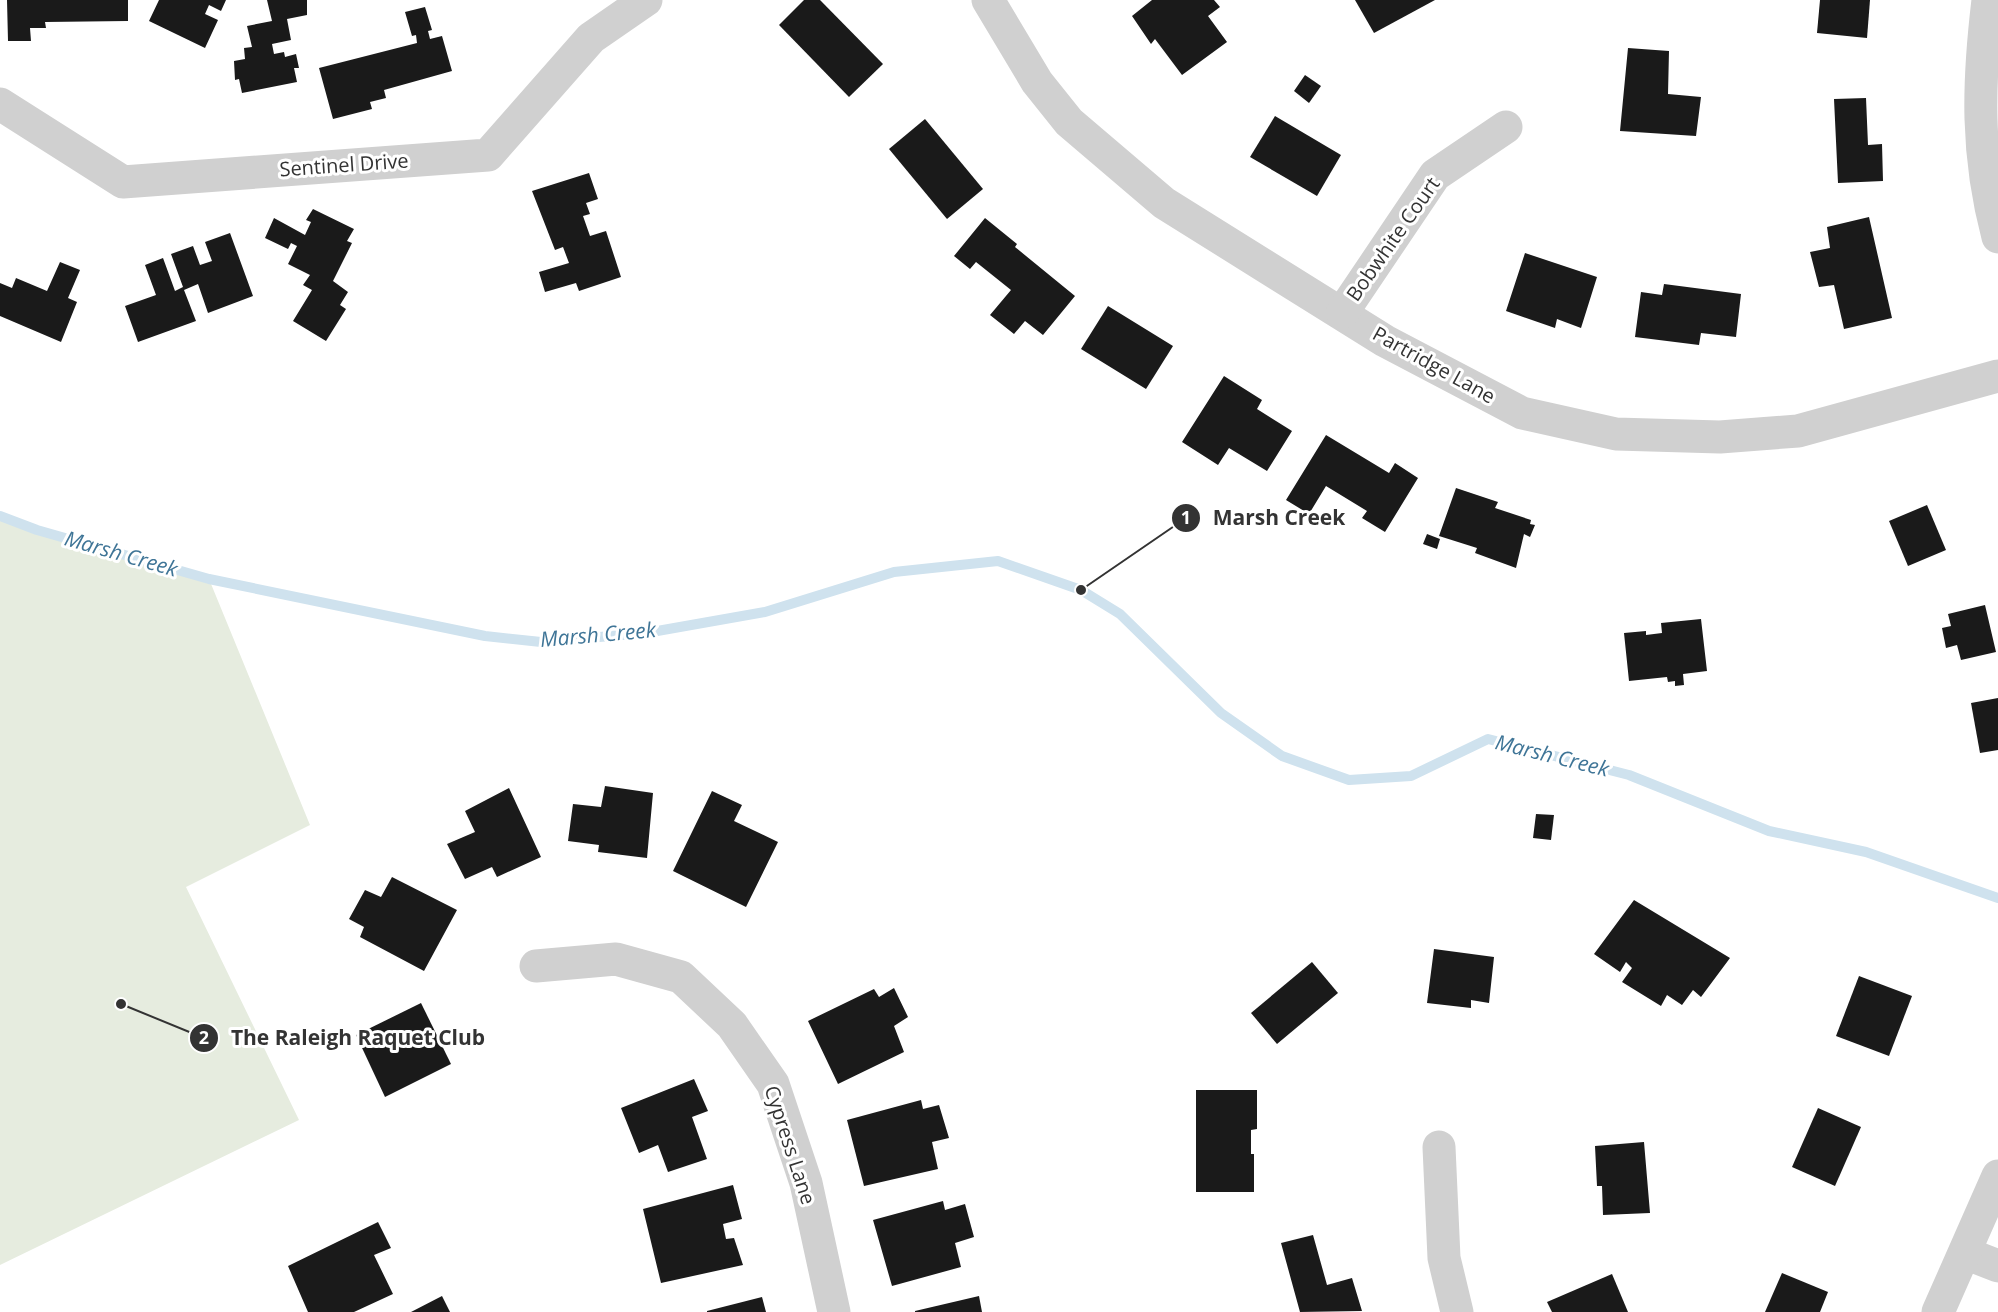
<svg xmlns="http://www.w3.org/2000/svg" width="1998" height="1312" viewBox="0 0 1998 1312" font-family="'Open Sans',sans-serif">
	<rect width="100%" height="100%" fill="#fff"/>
	<polygon fill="#e6ecdf" points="0,516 37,530 209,579 310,825 186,887 299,1120 0,1265"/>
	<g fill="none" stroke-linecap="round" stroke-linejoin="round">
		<polyline stroke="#cfe2ee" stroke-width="10" points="0,516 37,530 209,579 485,636 541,642 646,633 765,612 894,572 998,561 1081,590 1120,614 1221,713 1282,756 1349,780 1411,776 1488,739 1629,775 1769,831 1866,852 1998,898"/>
	</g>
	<g fill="#1a1a1a">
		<polygon points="7,0 128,0 128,21 45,22 46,28 30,28 31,41 8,41"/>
		<polygon points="159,0 226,0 221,11 209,5 205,14 218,20 205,48 149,21"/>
		<polygon points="267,0 307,0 307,15 287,19 291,40 272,44 274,54 284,52 285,57 296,54 299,68 294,68 297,82 242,93 239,79 235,80 234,61 245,59 244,48 252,47 247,26 272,21"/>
		<polygon points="804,0 820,0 883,64 849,97 779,25"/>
		<polygon points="1152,0 1214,0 1220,7 1208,16 1227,42 1182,75 1155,39 1151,44 1132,16"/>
		<polygon points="1355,0 1435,0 1374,33"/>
		<polygon points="1820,0 1870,0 1867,38 1817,33"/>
		<polygon points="425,7 432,30 428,31 430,39 442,36 452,71 384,90 386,98 370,102 372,109 333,119 319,68 417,43 416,35 412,36 405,12"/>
		<polygon points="1628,48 1669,51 1668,94 1701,97 1696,136 1620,131"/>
		<polygon points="1305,75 1321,86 1309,103 1294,91"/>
		<polygon points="1866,98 1868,145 1882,144 1883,181 1838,183 1834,99"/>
		<polygon points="1275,116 1341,155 1317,196 1250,157"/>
		<polygon points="925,119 983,189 947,219 889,149"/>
		<polygon points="589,173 598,199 586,203 590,214 583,216 590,236 606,231 621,277 579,291 576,283 545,292 539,272 569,263 563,247 555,250 532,191"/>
		<polygon points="313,209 354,229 347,241 352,243 333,281 348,292 340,305 346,309 326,341 293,321 312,290 303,285 310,275 288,264 297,246 291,243 288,249 265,238 274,218 305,235 311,222 306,220"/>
		<polygon points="1869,217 1892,318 1844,329 1834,285 1819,287 1810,252 1830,248 1827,227"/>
		<polygon points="985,218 1017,244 1015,247 1075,296 1043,335 1025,321 1014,334 990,315 1011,290 976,262 970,269 954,256"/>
		<polygon points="230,233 253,296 208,313 198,284 184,290 196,321 138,342 125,306 156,295 145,265 163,258 175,291 183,287 171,254 193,246 200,265 212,261 205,242"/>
		<polygon points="1525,253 1597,277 1581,328 1557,319 1555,328 1506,311"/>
		<polygon points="60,262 80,270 68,298 77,302 61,342 0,316 0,283 12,288 16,278 47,291"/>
		<polygon points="1664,284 1741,294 1736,337 1701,333 1699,345 1635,337 1641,292 1662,295"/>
		<polygon points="1108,306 1173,346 1146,389 1081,349"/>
		<polygon points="1224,376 1262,400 1257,409 1292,431 1267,471 1229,448 1218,465 1182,442"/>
		<polygon points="1326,435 1389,473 1395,463 1418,478 1385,532 1362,518 1367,511 1326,486 1309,514 1286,500"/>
		<polygon points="1456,488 1498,502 1495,508 1531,520 1530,524 1535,525 1530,537 1524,534 1516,568 1475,553 1477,548 1439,536"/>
		<polygon points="1927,505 1946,550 1908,566 1889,521"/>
		<polygon points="1427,534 1440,539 1437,549 1423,544"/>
		<polygon points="1985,605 1996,652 1961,660 1957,645 1946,648 1942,628 1951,626 1948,614"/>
		<polygon points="1701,619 1707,671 1683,674 1684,685 1675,686 1675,681 1668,682 1667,677 1629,681 1624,633 1646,631 1646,635 1662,633 1661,623"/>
		<polygon points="1998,698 1998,750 1980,753 1971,703"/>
		<polygon points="605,786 653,793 647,858 598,852 599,845 568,841 573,804 601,807"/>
		<polygon points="509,788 541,857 497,877 492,867 465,879 447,844 475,832 465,811"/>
		<polygon points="712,791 742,805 734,821 778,842 746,907 673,871"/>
		<polygon points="1536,814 1554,815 1551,840 1533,838"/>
		<polygon points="392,877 457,910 424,971 360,937 364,927 349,919 365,890 381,897"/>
		<polygon points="1634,900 1730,958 1701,997 1693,990 1682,1005 1667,995 1661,1006 1622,982 1632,968 1626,962 1620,972 1594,954"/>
		<polygon points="1434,949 1494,957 1489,1003 1471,1000 1471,1008 1427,1003"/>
		<polygon points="1312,962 1338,993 1277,1044 1251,1013"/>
		<polygon points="1859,976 1912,996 1889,1056 1836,1036"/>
		<polygon points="894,988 908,1017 894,1026 904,1052 838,1084 808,1021 874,989 879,997"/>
		<polygon points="421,1003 451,1064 385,1097 356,1035"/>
		<polygon points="694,1079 708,1111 692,1117 707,1159 668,1172 658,1145 639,1153 621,1108"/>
		<polygon points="1196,1090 1257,1090 1257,1129 1251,1130 1251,1154 1254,1154 1254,1192 1196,1192"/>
		<polygon points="921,1100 923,1109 939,1105 949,1138 932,1142 938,1169 864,1186 847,1120"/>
		<polygon points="1818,1108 1861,1127 1835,1186 1792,1167"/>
		<polygon points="1644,1142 1650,1213 1603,1215 1602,1186 1597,1186 1595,1146"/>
		<polygon points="733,1185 742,1219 723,1224 726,1239 734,1238 743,1265 661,1283 643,1209"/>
		<polygon points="943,1201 945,1210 965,1204 974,1237 955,1243 961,1267 892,1286 873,1220"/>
		<polygon points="378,1222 391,1248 374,1255 393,1294 354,1312 308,1312 288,1266"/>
		<polygon points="1313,1235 1327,1285 1352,1278 1362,1311 1300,1312 1281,1243"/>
		<polygon points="1782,1273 1828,1292 1820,1312 1765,1312"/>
		<polygon points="1612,1274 1628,1312 1552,1312 1547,1302"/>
		<polygon points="442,1296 450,1312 411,1312"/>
		<polygon points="979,1296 982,1312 915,1312 915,1311"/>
		<polygon points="762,1297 766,1312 707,1312 707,1311"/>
	</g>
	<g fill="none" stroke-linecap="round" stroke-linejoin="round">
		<g stroke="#d0d0d0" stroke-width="33">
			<polyline points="988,0 1037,82 1069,122 1164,203 1385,341 1522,413 1616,434 1720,437 1798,431 1998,376"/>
			<polyline points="0,104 123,182 488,155 591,38 646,0"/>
			<polyline points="1342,313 1435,175 1506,127"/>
			<polyline points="536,966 616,959 681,977 732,1025 773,1084 806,1183 834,1312"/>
			<polyline points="1439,1147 1444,1258 1457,1312"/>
			<polyline points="1965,1253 1998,1266"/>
		</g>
		<g stroke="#d0d0d0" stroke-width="33">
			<path d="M1988,0C1978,84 1976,154 1998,237"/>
			<polyline points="1938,1312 1998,1176"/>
		</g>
	</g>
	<g text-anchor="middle" stroke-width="6" stroke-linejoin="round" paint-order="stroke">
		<g font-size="20" fill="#333" stroke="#fff">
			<text transform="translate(344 165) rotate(-4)" y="7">Sentinel Drive</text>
			<text transform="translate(1393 239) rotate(-55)" y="7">Bobwhite Court</text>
			<text transform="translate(1434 365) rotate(29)" y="7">Partridge Lane</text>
			<text transform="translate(790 1145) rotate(72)" y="7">Cypress Lane</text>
		</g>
		<g font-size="21" font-style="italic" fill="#3f7597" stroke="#fff">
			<text transform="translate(121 554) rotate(16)" y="7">Marsh Creek</text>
			<text transform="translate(598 635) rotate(-5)" y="7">Marsh Creek</text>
			<text transform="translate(1552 756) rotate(14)" y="7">Marsh Creek</text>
		</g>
	</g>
	<path fill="none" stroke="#333" stroke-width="2" d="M1081 590L1186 518M121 1004L204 1038"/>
	<g fill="#333" stroke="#fff" stroke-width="2">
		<circle cx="1081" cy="590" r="6"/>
		<circle cx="121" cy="1004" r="6"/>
		<circle cx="1186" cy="518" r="15"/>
		<circle cx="204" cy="1038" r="15"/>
	</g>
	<g font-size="18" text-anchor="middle" font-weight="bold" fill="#fff">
		<text x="1186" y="524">1</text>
		<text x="204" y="1044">2</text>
	</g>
	<g font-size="21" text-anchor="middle" font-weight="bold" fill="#333" stroke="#fff" stroke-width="6" stroke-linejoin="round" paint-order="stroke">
		<text x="1279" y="525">Marsh Creek</text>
		<text x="358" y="1045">The Raleigh Raquet Club</text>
	</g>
</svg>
